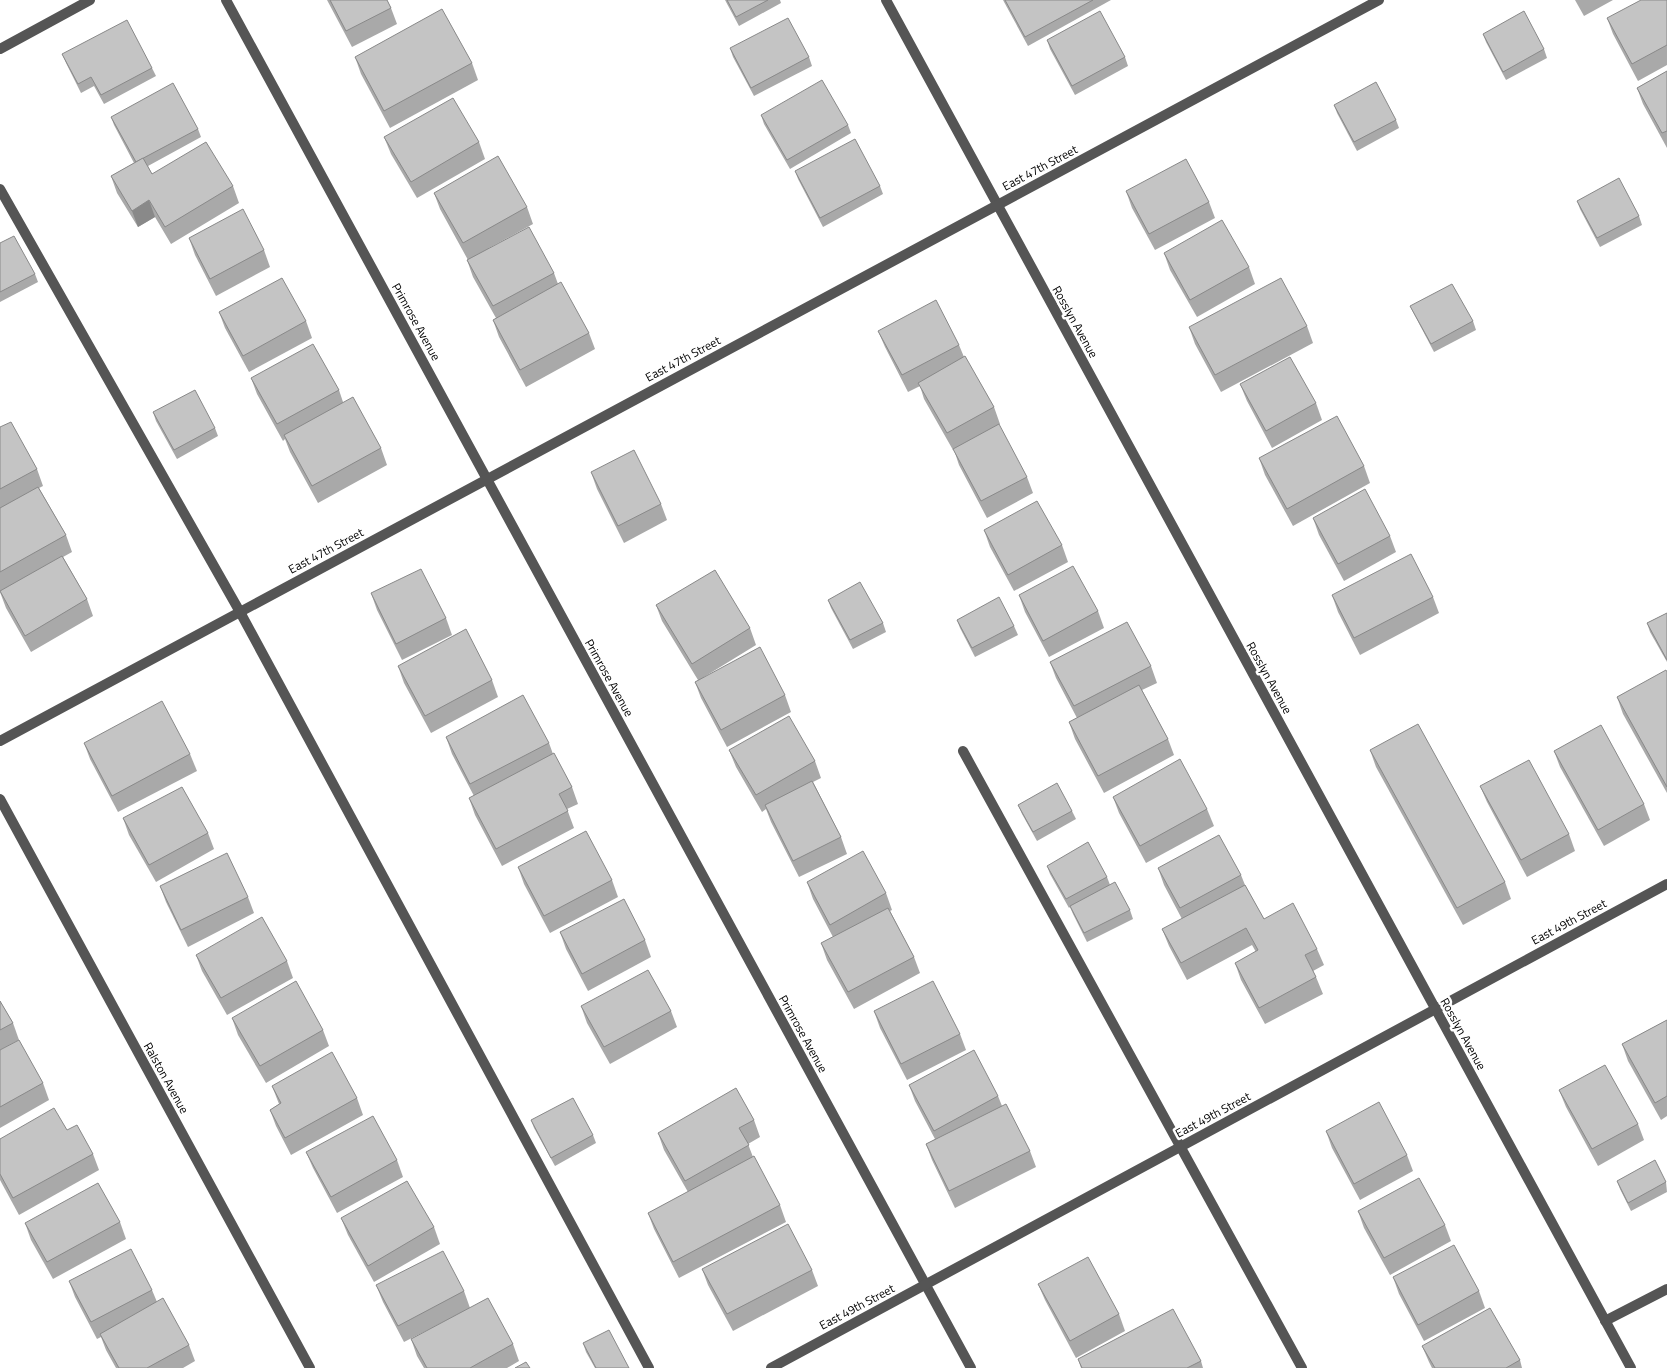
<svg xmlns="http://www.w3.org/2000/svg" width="1667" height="1368" viewBox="0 0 1667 1368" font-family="'Titillium Web',sans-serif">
	<rect width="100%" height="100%" fill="#fff"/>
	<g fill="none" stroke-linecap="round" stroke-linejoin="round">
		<g stroke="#555" stroke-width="10">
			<polyline points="0,49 90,0"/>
			<polyline points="0,189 240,612 649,1368"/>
			<polyline points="963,751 1302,1368"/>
			<polyline points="1605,1321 1667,1289"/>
		</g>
		<g stroke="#555" stroke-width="10">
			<polyline points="226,0 971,1368"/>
			<polyline points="886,0 1631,1368"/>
			<polyline points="0,741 1379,0"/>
			<polyline points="0,799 310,1368"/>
			<polyline points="771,1368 1667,884"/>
		</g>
	</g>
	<g fill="#a9a9a9">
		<polygon points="327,0 387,0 391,8 397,24 352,47"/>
		<polygon points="725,0 780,0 781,3 739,26"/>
		<polygon points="1003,0 1111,0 1028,46"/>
		<polygon points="1575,0 1613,0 1584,16"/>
		<polygon points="1667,0 1667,65 1638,81 1613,34 1607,18"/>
		<polygon points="1483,34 1544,49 1547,58 1506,80 1486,42"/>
		<polygon points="1047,40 1125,57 1128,66 1075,95 1050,49"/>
		<polygon points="730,48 809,57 812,66 754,96 733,57"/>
		<polygon points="62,54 152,68 156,76 104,104 94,86 81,93 66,63"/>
		<polygon points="355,57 472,63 478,80 390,128 361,74"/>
		<polygon points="1667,71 1667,148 1643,104 1637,88"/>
		<polygon points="1334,105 1396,120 1399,128 1357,151 1337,113"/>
		<polygon points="761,115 848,125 851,133 790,169 764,124"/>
		<polygon points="111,117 198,129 201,137 148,166 152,174 233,186 239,203 171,244 155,217 138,227 117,193 111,176 134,163 114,125"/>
		<polygon points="384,137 479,142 485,159 417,198 391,154"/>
		<polygon points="795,171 880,186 883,194 823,227 798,179"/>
		<polygon points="1126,191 1209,202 1215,218 1155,250 1132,208"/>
		<polygon points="434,193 527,207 533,224 489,248 554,273 558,284 589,333 595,349 526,387 499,337 493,320 496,318 473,277 467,260 468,260 440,209"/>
		<polygon points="1577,201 1639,216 1642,225 1600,247 1580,209"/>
		<polygon points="189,238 264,250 270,267 216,296 195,255"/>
		<polygon points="0,243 35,274 38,282 0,302"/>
		<polygon points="1164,253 1249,267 1255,284 1197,317 1170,270"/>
		<polygon points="1410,306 1473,321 1476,330 1434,352 1414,314"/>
		<polygon points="219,312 306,321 312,338 249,372 225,328"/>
		<polygon points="1307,326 1313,343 1221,392 1195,344 1189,327"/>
		<polygon points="878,331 959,345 964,357 994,407 1000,424 991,429 1027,477 1033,493 987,518 959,465 954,450 953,450 924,399 920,386 908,392 885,347"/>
		<polygon points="251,378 339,390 343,402 381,448 387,465 318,503 290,452 285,439 283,441 257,394"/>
		<polygon points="1240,384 1316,403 1322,420 1272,448 1247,401"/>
		<polygon points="153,412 215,428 218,436 177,459 156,421"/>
		<polygon points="0,427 37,469 43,486 39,488 66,535 72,552 63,557 87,599 93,616 31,652 6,608 0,592"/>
		<polygon points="1259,458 1364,466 1370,483 1293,526 1265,475"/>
		<polygon points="591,472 661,504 667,520 624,543 597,489"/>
		<polygon points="1313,518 1390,536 1396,552 1344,581 1319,535"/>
		<polygon points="984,530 1062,545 1068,562 1014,591 990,547"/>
		<polygon points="371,593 446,618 452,635 402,660 377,610"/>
		<polygon points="1019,595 1098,611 1104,628 1049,657 1025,612"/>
		<polygon points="1332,595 1433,597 1439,613 1360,655 1338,612"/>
		<polygon points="828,600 883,623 886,632 853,649 831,608"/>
		<polygon points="656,605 750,628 756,645 704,677 785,695 791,712 727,747 701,698 695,682 698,680 662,621"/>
		<polygon points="1667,613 1667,662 1650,632 1647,623"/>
		<polygon points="957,620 1014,626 1018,635 975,657 960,628"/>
		<polygon points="1050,662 1151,666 1157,683 1142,690 1168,739 1174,755 1104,793 1075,739 1069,722 1077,718 1056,678"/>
		<polygon points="398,666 492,680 498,697 431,733 404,683"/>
		<polygon points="1667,672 1667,793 1623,714 1617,697"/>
		<polygon points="446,737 549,743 553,754 572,787 578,804 567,809 574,828 502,866 475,815 469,798 474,796 452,754"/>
		<polygon points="84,743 190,754 197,771 118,812 90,759"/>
		<polygon points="729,750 815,761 821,778 813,782 841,837 847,854 799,877 771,822 766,809 762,812 736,767"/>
		<polygon points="1370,750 1505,882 1511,899 1463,925 1376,767"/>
		<polygon points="1554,751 1644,804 1650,820 1604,846 1560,767"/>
		<polygon points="1480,786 1569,834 1575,851 1527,877 1487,802"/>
		<polygon points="1113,797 1207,809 1214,826 1146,863 1119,813"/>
		<polygon points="1018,805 1072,811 1076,819 1037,841 1022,814"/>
		<polygon points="123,818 208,833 214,849 156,882 129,835"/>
		<polygon points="1047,866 1107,877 1110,885 1130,910 1133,919 1087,942 1073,914 1070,907 1069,908 1050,874"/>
		<polygon points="518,867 612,880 618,897 550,933 524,884"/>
		<polygon points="1158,868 1241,875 1245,885 1264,919 1317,949 1324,965 1313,971 1316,977 1323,994 1265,1024 1241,980 1235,963 1256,952 1252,945 1187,980 1169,946 1162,929 1182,919 1164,885"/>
		<polygon points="807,882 886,893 892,910 890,911 914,957 920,973 854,1009 827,960 821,943 833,937 813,899"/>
		<polygon points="160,886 248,897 254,913 188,947 166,902"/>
		<polygon points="560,932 645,940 651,957 588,991 566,949"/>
		<polygon points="196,955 287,961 293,978 227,1015 202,971"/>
		<polygon points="0,1001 13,1023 19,1040 0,1050"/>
		<polygon points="581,1006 671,1011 677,1027 610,1064 587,1023"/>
		<polygon points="874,1011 960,1034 966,1050 907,1080 880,1028"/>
		<polygon points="232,1018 323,1030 329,1046 266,1083 238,1035"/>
		<polygon points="1667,1020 1667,1116 1661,1120 1628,1061 1622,1044"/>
		<polygon points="0,1050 43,1083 49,1100 0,1128"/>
		<polygon points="909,1085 998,1096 1002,1106 1030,1151 1036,1167 955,1208 932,1160 926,1144 935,1139 915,1101"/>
		<polygon points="272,1086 357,1098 363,1115 291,1155 276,1126 270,1110 279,1104"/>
		<polygon points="1559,1090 1638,1124 1644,1140 1598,1166 1566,1107"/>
		<polygon points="531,1120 593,1135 596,1143 555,1166 534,1128"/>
		<polygon points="754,1120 760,1137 748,1144 753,1157 780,1205 786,1222 679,1278 654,1229 648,1213 688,1192 664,1150 658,1133"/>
		<polygon points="67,1130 93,1154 99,1170 19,1215 0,1180 0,1139"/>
		<polygon points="1326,1131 1407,1155 1413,1171 1360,1200 1332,1148"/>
		<polygon points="306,1152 397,1160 403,1177 337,1213 313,1168"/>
		<polygon points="1617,1181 1666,1182 1667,1192 1631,1211 1620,1189"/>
		<polygon points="1358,1211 1445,1225 1451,1241 1390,1275 1364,1228"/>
		<polygon points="341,1218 434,1227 440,1244 374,1282 348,1235"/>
		<polygon points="120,1222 126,1239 53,1279 31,1240 25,1223"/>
		<polygon points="702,1269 812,1270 818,1286 733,1331 708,1285"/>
		<polygon points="1393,1277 1479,1291 1485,1308 1424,1341 1399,1294"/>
		<polygon points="69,1281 152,1290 157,1302 189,1345 195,1361 183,1368 116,1368 106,1350 101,1337 97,1339 75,1297"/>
		<polygon points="1038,1284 1119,1314 1125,1331 1076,1358 1045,1300"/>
		<polygon points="376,1285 464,1291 470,1308 513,1344 519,1361 507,1368 424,1368 417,1356 411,1339 457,1315 404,1342 383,1302"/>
		<polygon points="583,1343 629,1368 595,1368 586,1352"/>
		<polygon points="1422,1346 1520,1360 1522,1368 1432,1368 1429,1362"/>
		<polygon points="1078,1359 1201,1361 1203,1368 1081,1368"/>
	</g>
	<polygon fill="#898989" points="149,200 155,217 138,227 132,211"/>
	<g fill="#c4c4c4" stroke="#898989">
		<polygon points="330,0 387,0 391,8 346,31"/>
		<polygon points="727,0 768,0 736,17"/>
		<polygon points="1005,0 1093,0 1025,37"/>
		<polygon points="1641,0 1667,0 1667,45 1632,64 1607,18"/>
		<polygon points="442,9 472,63 384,111 355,57"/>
		<polygon points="1100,11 1125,57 1072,86 1047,40"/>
		<polygon points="1524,11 1544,49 1503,72 1483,34"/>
		<polygon points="788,18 809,57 751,88 730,48"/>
		<polygon points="127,20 152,68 101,95 91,77 78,84 62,54"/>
		<polygon points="1667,71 1667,131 1662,133 1637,88"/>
		<polygon points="822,80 848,125 787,160 761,115"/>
		<polygon points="1376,82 1396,120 1354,142 1334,105"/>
		<polygon points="173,83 198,129 136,162 111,117"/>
		<polygon points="453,98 479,142 411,182 384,137"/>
		<polygon points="855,139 880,186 820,218 795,171"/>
		<polygon points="206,142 233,186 165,227 149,200 132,211 111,176 143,158 152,174"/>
		<polygon points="498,156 527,207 463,243 434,193"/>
		<polygon points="1186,159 1209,202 1149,234 1126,191"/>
		<polygon points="1619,178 1639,216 1597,238 1577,201"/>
		<polygon points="243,209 264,250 210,279 189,238"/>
		<polygon points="1222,220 1249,267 1190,300 1164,253"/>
		<polygon points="529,227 554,273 493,306 467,260"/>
		<polygon points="14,236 35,274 0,292 0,243"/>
		<polygon points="282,278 306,321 243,356 219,312"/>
		<polygon points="1281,278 1307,326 1215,375 1189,327"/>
		<polygon points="561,282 589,333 520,370 493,320"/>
		<polygon points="1452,284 1473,321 1431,344 1410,306"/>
		<polygon points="936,300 959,345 902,375 878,331"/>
		<polygon points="313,344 339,390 277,424 251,378"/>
		<polygon points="965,356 994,407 947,433 918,383"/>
		<polygon points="1290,357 1316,403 1266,431 1240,384"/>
		<polygon points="195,390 215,428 174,450 153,412"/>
		<polygon points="353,397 381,448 312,486 284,435"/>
		<polygon points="1337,416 1364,466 1287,509 1259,458"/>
		<polygon points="11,422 37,469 0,489 0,427"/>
		<polygon points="999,424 1027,477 981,501 953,449"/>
		<polygon points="634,450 661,504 618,526 591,472"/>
		<polygon points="38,487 66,535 0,572 0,508"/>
		<polygon points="1365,489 1390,536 1338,564 1313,518"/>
		<polygon points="1037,501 1062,545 1008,575 984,530"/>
		<polygon points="1411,554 1433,597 1354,638 1332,595"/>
		<polygon points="62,556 87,599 25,636 0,591"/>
		<polygon points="1073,566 1098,611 1043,641 1019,595"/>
		<polygon points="421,569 446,618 396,644 371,593"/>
		<polygon points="715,570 750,628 692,664 656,605"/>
		<polygon points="860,582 883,623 850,640 828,600"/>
		<polygon points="999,597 1014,626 972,648 957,620"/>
		<polygon points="1667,613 1667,660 1647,623"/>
		<polygon points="1127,622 1151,666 1074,706 1050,662"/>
		<polygon points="466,629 492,680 425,716 398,666"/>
		<polygon points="760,647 785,695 721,730 695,682"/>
		<polygon points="1666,670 1667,672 1667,787 1617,697"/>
		<polygon points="1139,685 1168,739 1098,776 1069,722"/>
		<polygon points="523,695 549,743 470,784 446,737"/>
		<polygon points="162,701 190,754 112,796 84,743"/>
		<polygon points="789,716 815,761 756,795 729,750"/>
		<polygon points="1418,724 1505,882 1457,908 1370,750"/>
		<polygon points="1601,725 1644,804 1598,830 1554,751"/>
		<polygon points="554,753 572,787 559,794 568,811 496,849 469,798"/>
		<polygon points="1180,759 1207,809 1140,846 1113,797"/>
		<polygon points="1529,760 1569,834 1521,860 1480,786"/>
		<polygon points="812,781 841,837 793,861 765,805"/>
		<polygon points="1057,783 1072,811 1033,832 1018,805"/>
		<polygon points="182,787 208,833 149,865 123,818"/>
		<polygon points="586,831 612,880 544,916 518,867"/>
		<polygon points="1219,835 1241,875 1180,908 1158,868"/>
		<polygon points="1088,842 1107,877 1066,899 1047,866"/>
		<polygon points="863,851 886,893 830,925 807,882"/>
		<polygon points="227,853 248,897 181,930 160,886"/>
		<polygon points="1115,882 1130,910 1084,933 1070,906"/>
		<polygon points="1245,885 1264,919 1293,903 1317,949 1305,955 1316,977 1259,1008 1235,963 1258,950 1246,928 1181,963 1162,929"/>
		<polygon points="624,899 645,940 582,974 560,932"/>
		<polygon points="888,908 914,957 848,992 821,943"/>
		<polygon points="262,917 287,961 221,998 196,955"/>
		<polygon points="648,970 671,1011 604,1047 581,1006"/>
		<polygon points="296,981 323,1030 260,1066 232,1018"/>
		<polygon points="933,981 960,1034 901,1064 874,1011"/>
		<polygon points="0,1001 13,1023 0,1030"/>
		<polygon points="1667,1020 1667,1096 1655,1103 1622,1044"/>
		<polygon points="19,1040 43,1083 0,1107 0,1050"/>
		<polygon points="974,1050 998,1096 934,1131 909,1085"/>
		<polygon points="332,1052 357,1098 285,1138 270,1110 281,1103 272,1086"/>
		<polygon points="1605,1065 1638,1124 1592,1149 1559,1090"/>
		<polygon points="736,1088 754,1120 739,1128 749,1145 685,1181 658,1133"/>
		<polygon points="573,1098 593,1135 551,1158 531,1120"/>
		<polygon points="1379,1102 1407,1155 1354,1184 1326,1131"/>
		<polygon points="1006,1104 1030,1151 949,1191 926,1144"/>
		<polygon points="54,1108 67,1130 77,1125 93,1154 13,1198 0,1174 0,1139"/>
		<polygon points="373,1116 397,1160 331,1197 306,1152"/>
		<polygon points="754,1156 780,1205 673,1262 648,1213"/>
		<polygon points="1655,1160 1666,1182 1628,1203 1617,1181"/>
		<polygon points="1419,1178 1445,1225 1384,1258 1358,1211"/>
		<polygon points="407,1181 434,1227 368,1266 341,1218"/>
		<polygon points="98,1183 120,1222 47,1262 25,1223"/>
		<polygon points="788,1224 812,1270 727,1314 702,1269"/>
		<polygon points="1454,1245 1479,1291 1418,1325 1393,1277"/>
		<polygon points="131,1249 152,1290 91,1322 69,1281"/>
		<polygon points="443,1251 464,1291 398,1326 376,1285"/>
		<polygon points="1088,1257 1119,1314 1070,1341 1038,1284"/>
		<polygon points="163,1298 189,1345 147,1368 119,1368 100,1334"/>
		<polygon points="488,1298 513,1344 470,1368 427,1368 411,1339"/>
		<polygon points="1490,1308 1520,1360 1506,1368 1435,1368 1422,1346"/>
		<polygon points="1173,1309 1201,1361 1187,1368 1082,1368 1078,1359"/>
		<polygon points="609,1330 629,1368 596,1368 583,1343"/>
		<polygon points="526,1362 530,1368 515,1368"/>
	</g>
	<g text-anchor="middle" stroke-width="5" stroke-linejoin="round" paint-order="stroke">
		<g font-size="12" fill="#000" stroke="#fff">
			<text transform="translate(1040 168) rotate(-28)" y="4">East 47th Street</text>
			<text transform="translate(416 322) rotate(61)" y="4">Primrose Avenue</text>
			<text transform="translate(1075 322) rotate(61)" y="4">Rosslyn Avenue</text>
			<text transform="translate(683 359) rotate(-28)" y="4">East 47th Street</text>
			<text transform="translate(326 551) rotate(-28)" y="4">East 47th Street</text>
			<text transform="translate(609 678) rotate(61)" y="4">Primrose Avenue</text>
			<text transform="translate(1269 678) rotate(61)" y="4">Rosslyn Avenue</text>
			<text transform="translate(1569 922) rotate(-28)" y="4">East 49th Street</text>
			<text transform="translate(803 1034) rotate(61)" y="4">Primrose Avenue</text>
			<text transform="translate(1463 1034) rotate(61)" y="4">Rosslyn Avenue</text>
			<text transform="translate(166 1078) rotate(61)" y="4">Ralston Avenue</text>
			<text transform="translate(1213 1115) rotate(-28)" y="4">East 49th Street</text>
			<text transform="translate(857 1307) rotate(-28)" y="4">East 49th Street</text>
		</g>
	</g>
</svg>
